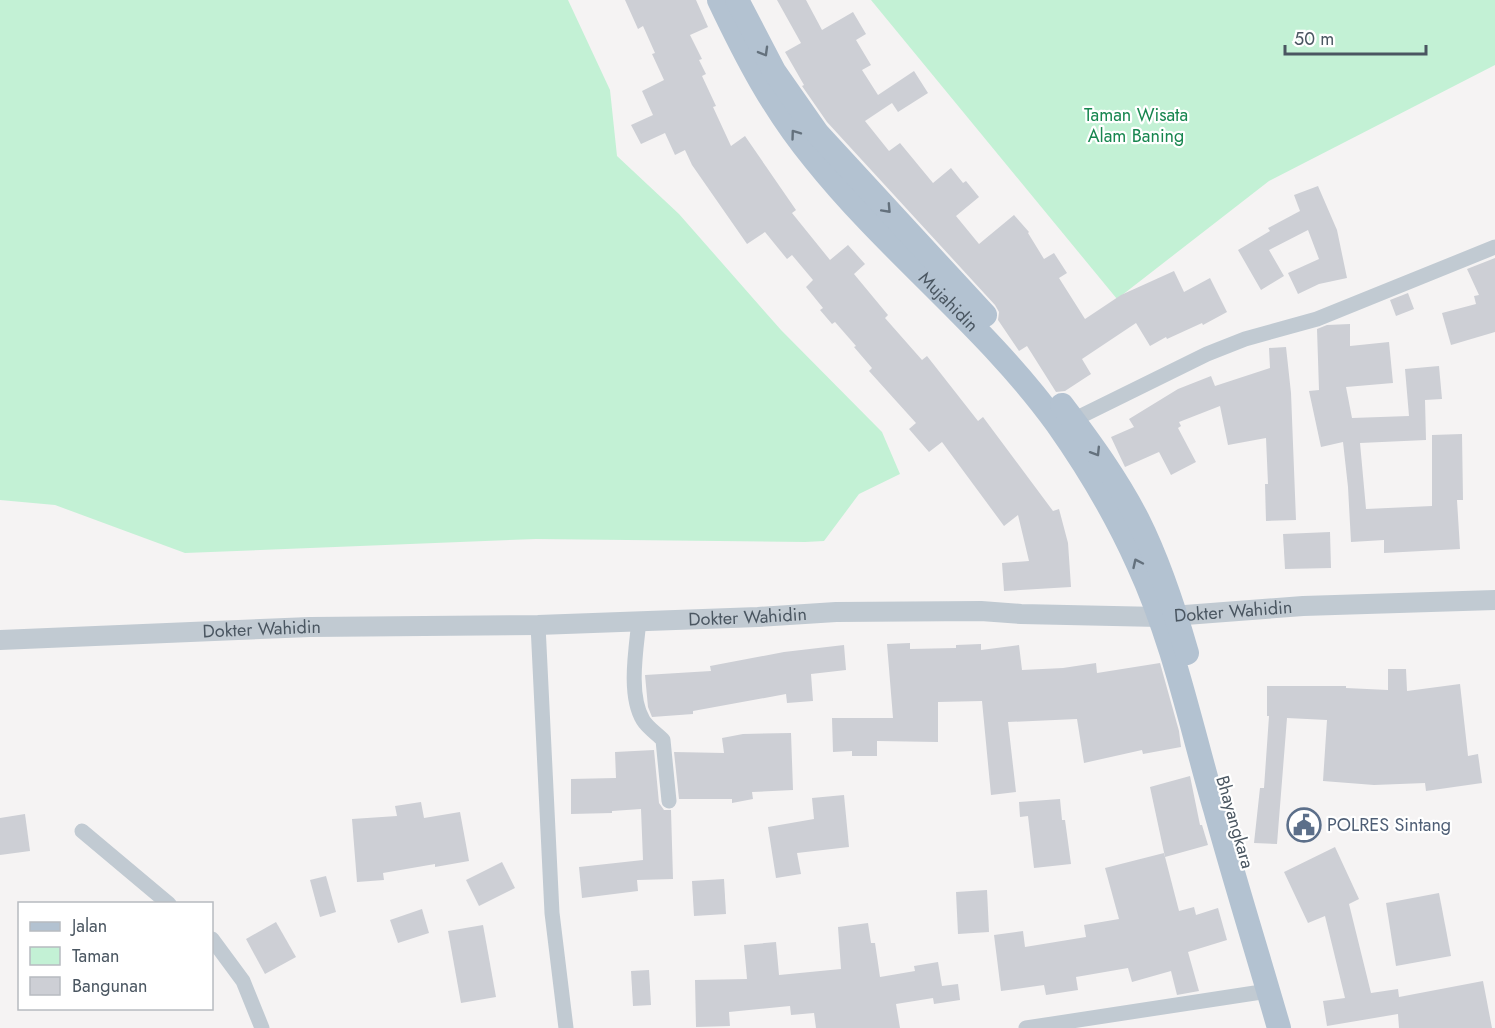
<svg xmlns="http://www.w3.org/2000/svg" width="1495" height="1028" viewBox="0 0 1495 1028" font-family="Jost,sans-serif">
	<rect width="100%" height="100%" fill="#f5f3f3"/>
	<g fill="#c3f1d5">
		<polygon points="0,0 568,0 610,90 617,156 679,214 781,330 882,432 900,474 859,494 824,541 805,542 536,539 185,553 55,505 0,500"/>
		<polygon points="871,0 1495,0 1495,65 1269,181 1117,299"/>
	</g>
	<g fill="#cdcfd5">
		<polygon points="625,0 696,0 708,27 690,35 702,59 699,60 706,74 702,76 716,106 713,107 731,146 745,136 796,210 792,213 830,260 848,245 865,264 854,274 888,315 885,318 922,360 927,356 978,421 983,417 1053,511 1059,509 1068,543 1071,587 1004,591 1002,563 1029,561 1018,515 1004,526 942,442 929,452 909,429 916,423 869,371 872,368 854,347 856,346 835,322 832,324 820,310 823,308 806,287 813,280 792,255 787,259 765,232 747,244 692,165 685,150 675,155 665,133 641,144 631,125 653,115 642,91 664,80 652,54 655,53 643,26 638,29"/>
		<polygon points="777,0 806,0 822,30 853,12 866,34 856,40 871,65 862,70 878,95 914,71 928,93 898,112 892,103 865,121 889,151 900,143 933,183 951,168 963,183 966,181 979,197 956,216 979,244 1014,215 1029,232 1028,233 1044,259 1054,253 1067,273 1059,278 1085,319 1121,295 1174,271 1184,292 1210,278 1227,312 1203,325 1202,323 1167,339 1166,337 1150,346 1136,323 1082,359 1091,374 1065,391 1056,392 1027,346 1019,351 998,320 999,312 995,305 827,122 802,86 804,85 785,52 801,43"/>
		<polygon points="1318,186 1337,230 1347,278 1319,284 1298,294 1288,273 1319,259 1308,230 1269,250 1284,276 1261,290 1238,250 1270,231 1268,228 1300,211 1294,195"/>
		<polygon points="1495,258 1495,332 1451,345 1442,313 1476,304 1474,296 1479,295 1467,269"/>
		<polygon points="1408,293 1414,309 1396,316 1390,300"/>
		<polygon points="1350,324 1350,346 1389,342 1393,383 1346,387 1352,418 1409,416 1405,369 1439,366 1442,399 1425,400 1426,440 1360,443 1366,509 1432,506 1432,435 1462,434 1463,500 1457,500 1460,549 1384,553 1384,540 1351,542 1348,487 1343,442 1321,447 1309,391 1319,390 1317,329 1327,325"/>
		<polygon points="1286,347 1291,393 1296,520 1266,521 1265,484 1268,484 1266,438 1228,445 1220,406 1179,422 1181,426 1178,428 1196,462 1171,475 1159,452 1125,467 1111,437 1134,427 1129,419 1178,389 1211,376 1215,386 1270,368 1269,348"/>
		<polygon points="1330,532 1331,568 1285,569 1283,534"/>
		<polygon points="910,643 910,649 956,648 956,645 981,644 981,650 1019,645 1022,670 1063,668 1096,663 1097,673 1160,663 1179,731 1181,747 1143,754 1142,750 1084,763 1077,719 1008,722 1016,792 991,795 982,701 938,702 938,742 877,741 877,756 852,756 852,751 833,752 832,718 893,718 887,644"/>
		<polygon points="844,645 846,670 811,674 813,701 787,703 786,694 693,711 693,714 652,717 648,707 645,675 711,671 710,666 784,652"/>
		<polygon points="1388,669 1406,669 1407,691 1460,684 1468,756 1478,754 1482,783 1426,791 1425,783 1374,785 1323,781 1327,720 1287,718 1277,844 1254,843 1260,788 1264,788 1269,716 1267,716 1267,686 1346,686 1346,688 1388,690"/>
		<polygon points="791,733 793,790 752,792 753,799 732,803 732,799 679,799 674,752 724,753 722,738 743,734"/>
		<polygon points="654,750 659,803 664,810 671,810 673,879 637,880 638,891 582,898 579,867 643,860 641,809 612,811 612,813 571,814 571,779 616,778 615,752"/>
		<polygon points="1190,776 1200,825 1202,825 1208,845 1165,857 1150,787"/>
		<polygon points="844,795 849,847 797,853 801,874 776,878 768,827 814,819 812,798"/>
		<polygon points="1060,799 1062,820 1065,820 1071,864 1034,868 1028,816 1020,817 1019,802"/>
		<polygon points="421,802 424,818 460,812 469,861 435,867 435,864 383,873 384,880 357,882 352,819 397,816 395,806"/>
		<polygon points="25,814 30,851 0,855 0,818"/>
		<polygon points="1335,847 1359,899 1349,904 1371,993 1398,989 1399,997 1483,981 1492,1028 1399,1028 1398,1014 1327,1026 1323,1001 1345,998 1325,916 1308,923 1284,872"/>
		<polygon points="1164,853 1179,911 1194,907 1196,915 1218,908 1227,940 1188,952 1199,991 1177,995 1171,971 1132,982 1128,968 1076,977 1078,990 1046,995 1044,985 1001,991 994,935 1023,931 1025,947 1086,937 1084,925 1119,919 1105,868"/>
		<polygon points="502,862 515,888 479,906 466,880"/>
		<polygon points="326,876 336,912 320,917 310,880"/>
		<polygon points="724,879 726,914 694,916 692,881"/>
		<polygon points="987,890 989,932 958,934 956,892"/>
		<polygon points="1439,893 1451,956 1396,966 1386,903"/>
		<polygon points="422,909 429,933 398,943 390,920"/>
		<polygon points="276,922 296,957 265,974 246,939"/>
		<polygon points="868,923 871,943 875,943 880,977 915,971 914,966 938,962 942,986 958,984 960,1000 934,1004 933,998 896,1004 900,1028 816,1028 814,1013 791,1015 790,1006 729,1012 730,1026 696,1027 695,980 747,979 744,945 776,942 779,975 841,969 838,927"/>
		<polygon points="483,925 496,997 461,1003 448,931"/>
		<polygon points="649,970 651,1005 633,1006 631,971"/>
	</g>
	<g fill="none" stroke-linecap="round" stroke-linejoin="round">
		<g stroke="#c1cad2" stroke-width="15">
			<polyline points="1073,420 1207,354 1245,339 1317,319 1495,247"/>
			<path d="M639,621C636,650 628,695 643,720C647,727 657,734 663,740L669,801"/>
			<polyline points="538,625 552,913 566,1028"/>
			<polyline points="82,831 169,904"/>
			<polyline points="212,939 243,981 262,1028"/>
			<polyline points="1026,1028 1268,991"/>
		</g>
		<path stroke="#c1cad2" stroke-width="20" id="s1" d="M0,640L310,627L538,625L758,617L836,612L981,611L1021,614L1159,617L1303,606L1495,600"/>
		<g stroke="#b3c2d1" stroke-width="24">
			<path id="s2" d="M719,0C746,57 774,111 814,159C889,253 986,326 1057,424C1088,468 1116,515 1138,564C1174,642 1191,727 1215,809C1235,882 1258,955 1279,1028"/>
			<polyline points="737,0 774,71 818,134 985,315"/>
			<path d="M1062,405C1090,442 1117,479 1138,520C1159,562 1174,608 1187,653"/>
		</g>
	</g>
	<defs><path id="oneway-chevron" d="M-2-3.5L2.5 0L-2 3.5" fill="none" stroke-width="1.6" stroke-linecap="round" stroke-linejoin="round" transform="scale(1.5)"/></defs>
	<g stroke="#64717d">
		<use href="#oneway-chevron" transform="translate(764 52) rotate(60)"/>
		<use href="#oneway-chevron" transform="translate(795 134) rotate(-126)"/>
		<use href="#oneway-chevron" transform="translate(887 209) rotate(47)"/>
		<use href="#oneway-chevron" transform="translate(1096 452) rotate(58)"/>
		<use href="#oneway-chevron" transform="translate(1137 563) rotate(-115)"/>
	</g>
	<defs>
		<symbol id="civic-ring" viewBox="-11 -11 22 22"><circle r="9.5" fill="#fff" stroke="#5c6f8a" stroke-width="1.5"/><path d="M-.6-6.5H3V-4.5H.6V-3L4-1V1h2V6H-6V1h2V-1L-.6-3ZM-1.2 2.5V6h2.4V2.5Z" fill="#5c6f8a"/></symbol>
	</defs>
	<g fill-rule="evenodd">
		<use href="#civic-ring" x="1285" y="806" width="38" height="38"/>
	</g>
	<g text-anchor="middle" stroke-width="4.5" stroke-linejoin="round" paint-order="stroke">
		<g font-size="18" fill="#17864f" stroke="#fff">
			<text x="1136" y="121">Taman Wisata<tspan x="1136" dy="21">Alam Baning</tspan></text>
		</g>
		<g font-size="18" fill="#4a5661" stroke="#fff">
			<text dy="6" stroke="none"><textPath href="#s2" startOffset="382">Mujahidin</textPath></text>
			<text dy="6" stroke="none"><textPath href="#s1" startOffset="1234">Dokter Wahidin</textPath></text>
			<text dy="6" stroke="none"><textPath href="#s1" startOffset="748">Dokter Wahidin</textPath></text>
			<text dy="6" stroke="none"><textPath href="#s1" startOffset="262">Dokter Wahidin</textPath></text>
			<text transform="translate(1235 822) rotate(74)" y="6">Bhayangkara</text>
		</g>
		<g font-size="18" fill="#4e5e75" stroke="#fff" text-anchor="start">
			<text x="1327" y="831">POLRES Sintang</text>
		</g>
	</g>
	<rect x="18" y="902" width="195" height="108" fill="#ffffff" stroke="#b7bbc0" stroke-width="1.5"/>
	<rect x="30" y="922" width="30" height="9" fill="#b3c2d1" stroke="#b7bbc0" stroke-width="1.5"/>
	<text x="72" y="932" font-size="18" fill="#4a5661">Jalan</text>
	<rect x="30" y="947" width="30" height="18" fill="#c3f1d5" stroke="#b7bbc0" stroke-width="1.5"/>
	<text x="72" y="962" font-size="18" fill="#4a5661">Taman</text>
	<rect x="30" y="977" width="30" height="18" fill="#cdcfd5" stroke="#b7bbc0" stroke-width="1.5"/>
	<text x="72" y="992" font-size="18" fill="#4a5661">Bangunan</text>
	<path d="M1285 45v9h141v-9" fill="none" stroke="#4a5661" stroke-width="3"/>
	<text x="1294" y="45" font-size="18" fill="#4a5661" stroke="#ffffff" stroke-width="4.5" paint-order="stroke">50 m</text>
</svg>
